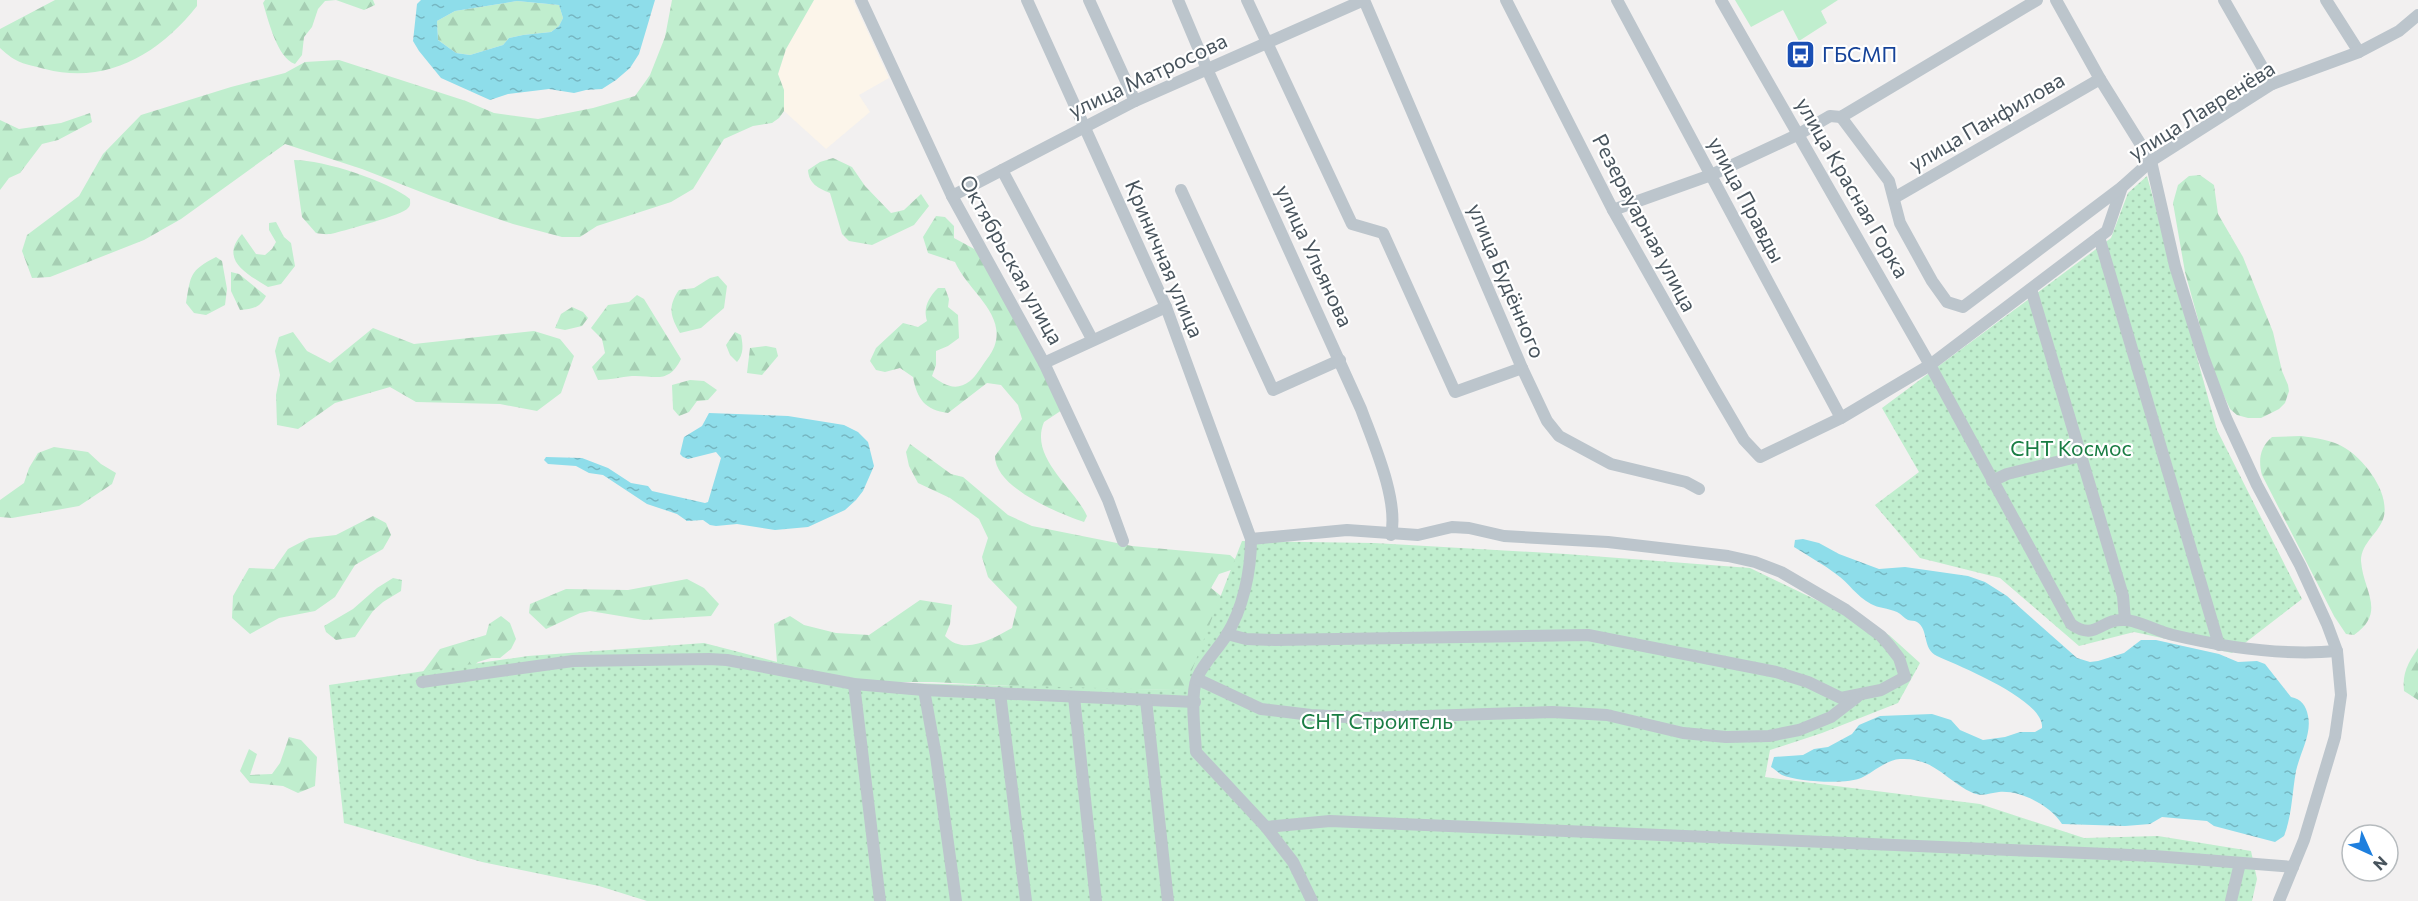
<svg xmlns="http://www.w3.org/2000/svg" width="2418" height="901" viewBox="0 0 2418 901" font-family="Commissioner,sans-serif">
	<defs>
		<pattern id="forest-firs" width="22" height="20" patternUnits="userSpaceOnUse" patternTransform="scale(1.5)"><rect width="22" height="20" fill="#c0eece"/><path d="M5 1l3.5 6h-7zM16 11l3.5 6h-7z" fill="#a6ceb3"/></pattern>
		<pattern id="garden-dots" width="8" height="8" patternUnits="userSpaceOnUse" patternTransform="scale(1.5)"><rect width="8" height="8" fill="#c0eece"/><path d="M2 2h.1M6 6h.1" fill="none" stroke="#a6ceb3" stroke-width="1.8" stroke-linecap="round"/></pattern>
		<pattern id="water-ripples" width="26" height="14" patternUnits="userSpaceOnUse" patternTransform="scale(1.5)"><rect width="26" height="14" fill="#8eddea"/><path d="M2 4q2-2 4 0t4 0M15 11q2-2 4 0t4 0" fill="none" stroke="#76b6c1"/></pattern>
	</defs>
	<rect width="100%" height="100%" fill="#f2f0f0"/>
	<polygon fill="#fcf5ea" points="814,0 853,0 889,78 859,95 870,112 826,149 784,111 784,90 778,74 786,49"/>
	<polygon fill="#c0eece" points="1735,0 1838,0 1821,11 1827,23 1799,41 1783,10 1751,27"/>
	<g fill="url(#forest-firs)">
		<path d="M55,0H197V6C159,54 107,85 45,69C23,63 17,64 0,48V29Z"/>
		<path d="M265,0H373L375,5L364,10L336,0L325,1L318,9L312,27L304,37L302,55L295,64C277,58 268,19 263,3Z"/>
		<polygon points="672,0 814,0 786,49 778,74 784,90 784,111 779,118 772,123 753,126 724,139 693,189 671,202 597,226 580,237 562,237 513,224 439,199 362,169 285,144 181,219 144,240 50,277 32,278 22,251 27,235 79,196 103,154 141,115 231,87 285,73 305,62 339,60 466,101 494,113 538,119 593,108 635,96 650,75 665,37"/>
		<polygon points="517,1 559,5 563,18 559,26 551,32 523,35 509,38 503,45 470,55 456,53 438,40 437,21 455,11"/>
		<polygon points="90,113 92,122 58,140 42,144 20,173 9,178 0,190 0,120 19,129 61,123"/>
		<path d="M833,158L852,167L865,186L891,213L904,210L921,194L929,206L914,225L872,245L849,241L842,234L830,193C818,188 809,184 808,170L820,162Z"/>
		<path d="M294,160C324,160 388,181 410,199C410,203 411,205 408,208C403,215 346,230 335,233C328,235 322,234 316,233L302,217Z"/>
		<polygon points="2200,175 2214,185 2218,214 2243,257 2273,332 2282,371 2288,385 2289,391 2285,403 2279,409 2261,418 2248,418 2237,415 2230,409 2212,370 2185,272 2173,203 2178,185 2189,176"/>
		<path d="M936,216L945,217L954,226V238L989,257L1062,410L1044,422C1029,458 1074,487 1087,516L1084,522C1058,513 995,488 995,456L1022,419L1018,405L1001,385L987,383L948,413C925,410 917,399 913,377L900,368L885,372L876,370L870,361L876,348L903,323L918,327L927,321C923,308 928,298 938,288H945L949,299L948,307L958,315L959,338L948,346L936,351V365L932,376C944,385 956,392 970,381C977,375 981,367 987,359C1017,320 969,294 955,262L928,253L923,237Z"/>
		<path d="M276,222L284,237L291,243L295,266L281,284L268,287C247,274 219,260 242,234L256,254L265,255L272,249L276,242L269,230V223Z"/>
		<path d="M216,257L222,261L227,289L225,305L206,315L194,313L186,303C191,275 189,271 216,257Z"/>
		<path d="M231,272L239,274L266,296C260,308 252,309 240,310L231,291Z"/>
		<path d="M718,276L727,286L724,308L701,328L680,333C671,317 667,307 679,290L694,288L710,278Z"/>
		<path d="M637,295L644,299L681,359C668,385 655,375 632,376C621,377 609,380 598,380L592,367L605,353L602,339L591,328L608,305L629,302Z"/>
		<polygon points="572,307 583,312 588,318 582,326 565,330 555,328 561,314"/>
		<polygon points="373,328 414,344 534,331 560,339 574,356 561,393 537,411 500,404 416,402 390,387 335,403 298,429 277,425 276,395 280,375 275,351 279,337 293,332 307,351 330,363"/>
		<path d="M735,332L741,335C743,345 744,354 737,362L730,355L726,345Z"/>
		<polygon points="766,346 776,348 778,356 762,375 747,373 750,348"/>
		<polygon points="690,380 704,381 717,390 708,400 697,401 689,412 679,416 673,409 672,385"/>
		<path d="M2301,436C2315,438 2333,440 2345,448C2365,460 2389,492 2384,516C2380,533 2361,542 2361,561C2363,591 2387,612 2354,635L2346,634L2334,616L2262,475C2258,460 2260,447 2272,437Z"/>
		<path d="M910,444L951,474L963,477L1008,515L1032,526L1132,546L1230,555L1237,561V568L1219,574L1211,588L1221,596L1229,609L1185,689L1173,690L1055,688L932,682H869L787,670L777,662L774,624L790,616L804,625L836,633L869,635L920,600L952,605L950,624L945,636C964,656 992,639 1012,628L1017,607L988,577L982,557L988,538L979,519L950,498L918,483L909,466L906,452Z"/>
		<polygon points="54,447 88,452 101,464 116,473 112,484 79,506 12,518 0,517 0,500 24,483 29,468 38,453"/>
		<polygon points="373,516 386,523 391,535 383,549 355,565 335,597 315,611 279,618 250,634 232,618 233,596 249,568 274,569 288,549 309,538 336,535"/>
		<polygon points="393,578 402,580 401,591 383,602 373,611 355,637 336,640 326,632 324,626 353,609 377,588"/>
		<polygon points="687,579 704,588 719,604 711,616 644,620 590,611 580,613 546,629 529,613 530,604 566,589 628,590"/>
		<polygon points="501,616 510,623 516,639 511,649 500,658 491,658 478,662 469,670 419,677 440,649 486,635 489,624"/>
		<path d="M2418,648V700L2404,691C2402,673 2408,663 2418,648Z"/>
		<polygon points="289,737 301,740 317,757 315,786 298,793 283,786 250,783 240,771 249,749 257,754 250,775 272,774 280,763"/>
	</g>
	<g fill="url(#garden-dots)">
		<polygon points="2147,176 2217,430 2302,599 2232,653 2134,632 2079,646 2000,578 1920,558 1875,505 1919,472 1882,408 2111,238 2128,193"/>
		<polygon points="1242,541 1374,543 1566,554 1750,568 1889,635 1920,663 1898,703 1822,733 1770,750 1765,777 1980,804 2084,838 2158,836 2251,851 2257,879 2252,901 647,901 599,886 482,862 344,823 329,685 528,656 704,643 777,662 869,682 1173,690 1185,688"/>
	</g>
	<g fill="url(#water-ripples)" fill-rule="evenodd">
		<path d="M421,0H655L639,54L630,68L616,80L602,89L586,90L574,93L549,89L508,94L490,100L441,78L419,51L413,41L417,4ZM517,1L559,5L563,18L559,26L551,32L523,35L509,38L503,45L470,55L456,53L438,40L437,21L455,11Z"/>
		<polygon points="709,413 788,416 844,425 858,432 868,442 874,466 863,491 856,500 845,510 808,527 775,530 737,524 716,526 710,525 703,520 687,521 677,514 647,504 603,475 589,473 576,466 548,464 544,460 546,457 582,458 608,468 631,483 648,486 652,491 705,503 708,502 721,458 716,452 688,459 683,457 680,454 684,437 702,426"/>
		<path d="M1803,539L1819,543L1839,554L1879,569L1905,567L1968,576L1985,582L2007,596L2077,658L2090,662L2098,661L2124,653L2141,640H2156L2219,654L2238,662L2257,661L2265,664L2291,697C2301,699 2306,705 2308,716C2312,734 2300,753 2296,771C2292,793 2292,816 2284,836L2275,842L2214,826L2207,821L2162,817L2150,824L2125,826L2062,824C2051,806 2021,790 1999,792C1990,793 1982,797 1973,793C1946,781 1934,757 1900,759C1886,760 1875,771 1863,777C1848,785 1799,782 1782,775C1778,773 1775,769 1771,767L1774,757L1803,755L1814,749L1828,747L1852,734L1859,725L1880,716L1932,714L1951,720L1960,730L1983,740L2005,737L2020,732H2035L2042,728C2045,700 1959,666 1937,656C1922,649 1929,629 1917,622C1914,620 1911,621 1908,620C1904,618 1901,614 1897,612C1888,608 1878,608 1871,604C1856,596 1849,583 1836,574C1823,564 1808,556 1794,547L1795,540Z"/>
	</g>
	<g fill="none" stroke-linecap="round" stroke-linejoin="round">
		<g stroke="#bcc5cc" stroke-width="12">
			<polyline points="861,0 952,196 1044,363 1108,500 1123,541"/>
			<path d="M1027,0L1166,307L1251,539C1251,571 1243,609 1226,636C1217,650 1203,664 1197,678C1190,696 1195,733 1196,752L1266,827L1293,862L1312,901"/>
			<polyline points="1089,0 1135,101"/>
			<path d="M1178,0L1207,69L1361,409C1373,442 1399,500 1391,535"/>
			<polyline points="1247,0 1352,224 1383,233 1455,392 1522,368"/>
			<polyline points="1364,0 1522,368 1547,421 1559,436 1611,464 1686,482 1699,489"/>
			<polyline points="1506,0 1613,210 1713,387 1744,440 1760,457 1841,418 1930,365 2107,231 2122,187"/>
			<polyline points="1617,0 1841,418"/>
			<path d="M1721,0L1930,365L2071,624C2096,642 2100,618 2125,620C2137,620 2159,632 2173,635C2224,647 2284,656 2337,651"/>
			<polyline points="2056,0 2100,79 2151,161 2175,266 2203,356 2226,418 2257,485 2300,565 2327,624 2337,651 2341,695 2335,737 2304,840 2279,901"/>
			<polyline points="2224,0 2272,84"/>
			<polyline points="2326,0 2359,52"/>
			<polyline points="1841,117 1889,181 1900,223 1932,281 1947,302 1963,307 2122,187 2151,161 2272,84 2359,52 2399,31 2418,15"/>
			<polyline points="1002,170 1092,339"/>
			<polyline points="1181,190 1273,390 1340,360"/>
			<polyline points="952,196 1135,101 1364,0"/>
			<polyline points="1894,198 2100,79"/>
			<polyline points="1613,210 1711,175 1799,134 1830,116 1841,117 2037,0"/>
			<polyline points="2099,237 2219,645"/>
			<polyline points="2031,289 2123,596 2125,620"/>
			<polyline points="1044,363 1166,307"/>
			<polyline points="1992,481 2007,474 2081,456"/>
			<polyline points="1227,634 1246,639 1275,640 1588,635 1776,672 1808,682 1841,698 1881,690 1905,677 1899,658 1889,645 1881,636 1846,610 1781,572 1755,562 1728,556 1608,542 1504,536 1469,528 1452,527 1418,535 1347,530 1251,539"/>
			<polyline points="1197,679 1261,709 1311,715 1364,718 1552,712 1607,715 1683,733 1726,737 1769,736 1799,730 1831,717 1857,697"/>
			<polyline points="422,682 573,661 709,659 727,660 854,684 924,690 1195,702"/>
			<polyline points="854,684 880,901"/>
			<polyline points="924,690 936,756 956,901"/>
			<polyline points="1000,693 1026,901"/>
			<polyline points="1074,697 1096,901"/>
			<polyline points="1146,700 1168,901"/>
			<polyline points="1266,827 1330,821 2154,856 2293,867"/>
			<polyline points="2231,901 2240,863"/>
		</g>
	</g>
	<defs>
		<symbol id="bus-square" viewBox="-11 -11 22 22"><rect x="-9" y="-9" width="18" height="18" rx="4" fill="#1a4fb4" stroke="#fff"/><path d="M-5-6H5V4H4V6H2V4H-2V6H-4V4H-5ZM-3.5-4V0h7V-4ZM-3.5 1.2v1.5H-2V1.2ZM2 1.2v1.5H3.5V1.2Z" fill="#fff"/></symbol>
	</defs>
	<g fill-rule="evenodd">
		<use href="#bus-square" x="1784" y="38" width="33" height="33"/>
	</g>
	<g text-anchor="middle" stroke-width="4.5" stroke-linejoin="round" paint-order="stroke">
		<g font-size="21" fill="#164399" stroke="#fff" text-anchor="start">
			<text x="1822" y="62">ГБСМП</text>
		</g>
		<g font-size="21" fill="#48545d" stroke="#fff">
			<text transform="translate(1148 76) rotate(-25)" y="7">улица Матросова</text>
			<text transform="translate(2202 111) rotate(-32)" y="7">улица Лавренёва</text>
			<text transform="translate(1987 122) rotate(-30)" y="7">улица Панфилова</text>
			<text transform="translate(1852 188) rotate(60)" y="7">улица Красная Горка</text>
			<text transform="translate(1746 200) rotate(62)" y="7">улица Правды</text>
			<text transform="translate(1644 223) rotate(62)" y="7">Резервуарная улица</text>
			<text transform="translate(1314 256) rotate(65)" y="7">улица Ульянова</text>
			<text transform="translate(1164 259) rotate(67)" y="7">Криничная улица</text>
			<text transform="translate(1011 260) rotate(61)" y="7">Октябрьская улица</text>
			<text transform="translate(1506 281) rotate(67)" y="7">улица Будённого</text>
		</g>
		<g font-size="21" fill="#1a7d44" stroke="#fff">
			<text x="2071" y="456">СНТ Космос</text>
			<text x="1377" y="729">СНТ Строитель</text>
		</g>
	</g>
	<g transform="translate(2370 853) rotate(135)"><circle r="28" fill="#ffffff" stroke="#b6bbbe" stroke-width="1.5"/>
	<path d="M0-4.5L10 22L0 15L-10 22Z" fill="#1e7fde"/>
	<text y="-9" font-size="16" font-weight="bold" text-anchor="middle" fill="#48545d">N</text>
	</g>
</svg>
